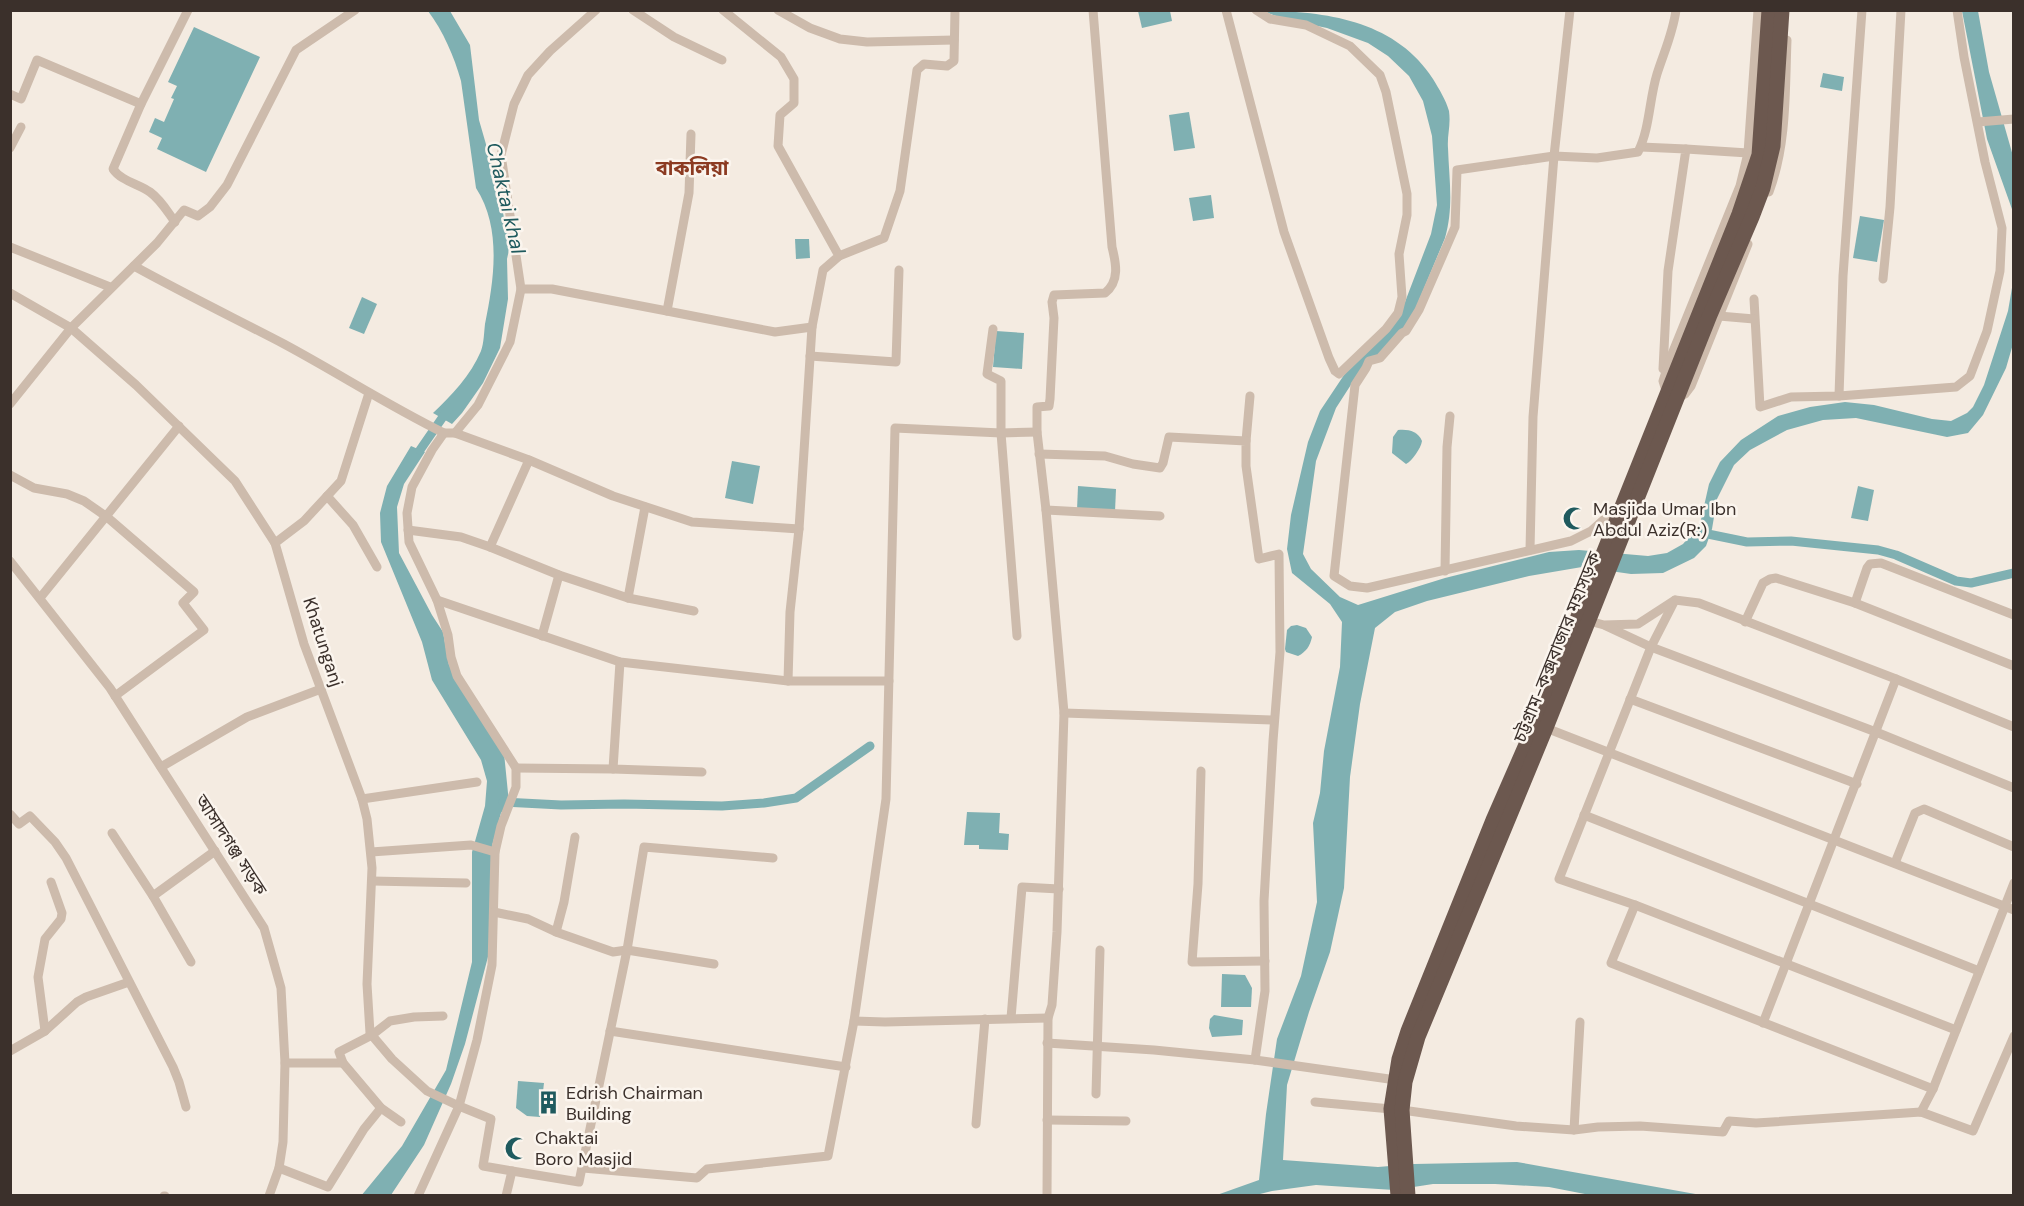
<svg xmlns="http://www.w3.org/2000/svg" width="2024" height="1206" viewBox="0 0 2024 1206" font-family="'DM Sans','Noto Sans Bengali',sans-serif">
	<rect width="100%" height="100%" fill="#f4ebe1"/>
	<g fill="#7fb0b2">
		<path d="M428,11H450L470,45L479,120L494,172L510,245L507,259L508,299L500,348L483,383L462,413L452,424L433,413C451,396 471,375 481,351C484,343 484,332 485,324C494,280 502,228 476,188L461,81C454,56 443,31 428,11Z"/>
		<polygon points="1138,11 1170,11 1172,21 1142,28"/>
		<path d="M1263,11C1326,11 1396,21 1433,79C1439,89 1446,100 1449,111C1451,126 1447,135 1448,148C1449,179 1454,207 1445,238L1410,322L1354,380L1336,408L1316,461L1303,554L1311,569L1340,597L1358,605L1445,578L1549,552L1579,550L1648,556L1667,553L1683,544L1700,524L1709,484L1720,462L1741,440L1778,416L1810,407L1845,402L1874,405L1932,419L1951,421L1967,413L1973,407L1984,385L2008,311L2013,282V344L2006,368L1983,415L1968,433L1947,437L1856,418L1823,420L1787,430L1750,450L1734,465L1717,499L1712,529L1706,546L1694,558L1663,573L1631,574L1582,567L1529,576L1427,601L1395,612L1375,628L1360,704L1350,777L1344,888L1330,952L1309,1012L1287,1085L1283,1160L1378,1167L1414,1164L1517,1162L1701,1195H1590L1549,1187L1495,1184H1433L1394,1190L1316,1185L1272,1191L1256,1195L1214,1196L1259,1180L1266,1114L1277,1039L1301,976L1317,902L1313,823L1320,793L1324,751L1340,667L1342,622L1330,604L1292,573L1287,549L1291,515L1308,442L1320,411L1350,366L1405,302L1431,234L1437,205L1432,136L1423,101L1409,76L1388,56L1368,43L1327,28L1284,19Z"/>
		<polygon points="1962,11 1978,11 1989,72 2013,156 2013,212 1987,139"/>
		<polygon points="194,27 260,57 206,172 157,149 162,138 149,132 155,118 164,122 174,99 171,98 177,86 168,82"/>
		<polygon points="1823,73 1844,77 1842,91 1820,87"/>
		<polygon points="1189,112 1195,148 1174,151 1169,115"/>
		<polygon points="1211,195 1214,218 1193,221 1189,198"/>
		<polygon points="1860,216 1884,220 1877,262 1853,258"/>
		<polygon points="795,239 809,239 810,258 796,259"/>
		<polygon points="362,297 377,304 364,334 349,328"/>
		<polygon points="996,331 1024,333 1022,369 993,367"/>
		<path d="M1398,430C1408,429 1418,431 1422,441C1421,448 1412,461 1406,464L1392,453L1393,437Z"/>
		<polygon points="411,446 425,452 404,484 397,507 399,553 432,615 443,632 449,665 504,753 509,803 501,813 492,846 489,953 465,1044 451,1084 424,1145 391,1195 361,1196 402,1146 446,1070 472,962 472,852 485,806 487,781 481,760 432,680 422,642 381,542 380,513 387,486"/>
		<polygon points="732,461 760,466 753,504 725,498"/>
		<polygon points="1078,486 1116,489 1115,512 1077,510"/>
		<polygon points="1858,486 1874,490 1868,521 1851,518"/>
		<path d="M1297,625L1306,628L1312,637C1310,646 1306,652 1298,656L1286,652L1285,649L1287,630L1291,626Z"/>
		<polygon points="967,812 1000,813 999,833 1009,834 1008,850 979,849 979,845 964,845"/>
		<polygon points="1222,974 1245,975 1252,988 1251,1007 1221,1007"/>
		<polygon points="1214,1015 1243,1020 1242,1035 1212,1037 1209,1028 1210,1019"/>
		<polygon points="518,1081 544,1083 540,1117 527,1116 516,1108"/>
	</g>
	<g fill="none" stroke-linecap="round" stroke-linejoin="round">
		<g stroke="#7fb0b2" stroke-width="9">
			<polyline points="420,450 449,408"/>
			<polyline points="1703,533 1747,542 1791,541 1878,550 1896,555 1956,581 1971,583 2014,573"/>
			<polyline points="503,802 561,805 624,804 722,806 764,803 796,798 870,746"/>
		</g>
		<g stroke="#cdbbac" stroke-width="9">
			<polyline points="596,10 550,51 528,75 514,104 501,155 521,289 552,289 667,311"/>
			<polyline points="633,10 674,37 722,60"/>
			<polyline points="778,10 810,28 840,39 867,42 954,40"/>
			<polyline points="1226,10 1284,232 1329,358 1335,371 1339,374 1386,329 1398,313 1402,297 1399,254 1407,215 1407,194 1386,92 1380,75 1350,46 1306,25 1270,19 1256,10"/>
			<polyline points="10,94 21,99 37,60 141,104"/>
			<polyline points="1978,122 2014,119"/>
			<polyline points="691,134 689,193 667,311 775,332 812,327 823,270 839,256 778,146 780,115 794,103 794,79 781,57 723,10"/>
			<polyline points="1641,147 1686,149 1668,271 1663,369"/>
			<polyline points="10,148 21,127"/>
			<polyline points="1686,149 1748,153"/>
			<path d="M1769,192C1787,144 1785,91 1787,40"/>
			<path d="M175,222C167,211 161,200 150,192C139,184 121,181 113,169L141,104L188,10"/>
			<polyline points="10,247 110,287"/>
			<polyline points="839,256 884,238 900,191 917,70 924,64 947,66 954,61 955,10"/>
			<path d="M134,266C183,293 234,318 284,344C338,373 389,406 444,433H455L529,460L613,496L692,522L799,529"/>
			<polyline points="1883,279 1890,207 1901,10"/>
			<polyline points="10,293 71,328 136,385 235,481 275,543 304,644 362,799 367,819 372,868 367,984 370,1033 392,1059 427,1091 459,1106 477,1040 492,965 495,852 501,826 516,787 516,768 457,676 451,657 448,635 437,600 409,542 407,513 412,487 432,450 444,433"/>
			<polyline points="1754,299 1760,407 1791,397 1839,396 1956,387 1970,376 1987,331 2000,271 2002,228 1985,162 1964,57 1957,10"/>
			<polyline points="1719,316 1754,319"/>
			<polyline points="993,329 987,374 1001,381 1001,433 1017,636"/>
			<polyline points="810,356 896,362 899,270"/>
			<polyline points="1667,394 1663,381 1670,359 1740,186 1748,153 1758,10"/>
			<polyline points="1839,396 1843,276 1862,10"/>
			<polyline points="1680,397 1685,394 1691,386 1748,244"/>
			<polyline points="10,404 71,328 157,243 184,210 198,216 210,207 227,185 296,50 355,10"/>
			<polyline points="455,433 478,405 510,342 521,289"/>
			<polyline points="1246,441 1250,396"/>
			<polyline points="1039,454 1105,456 1133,464 1160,468 1163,463 1169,437 1246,441 1246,466 1259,559 1279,554 1280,652 1273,741 1264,901 1265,991 1255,1060"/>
			<polyline points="529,460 490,547 559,575 628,598 694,611"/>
			<polyline points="10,475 34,488 67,494 84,501 107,517 194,592 183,603 204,630 115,696"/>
			<polyline points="327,496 353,525 377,567"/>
			<path d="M1618,507L1591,531L1571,541L1367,588L1350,586L1334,576L1355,385L1366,368L1369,361L1380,358L1402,333L1406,331L1419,310L1455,227L1457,170L1554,156L1597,158L1638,152C1650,128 1649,100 1657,74C1664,52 1673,33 1676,10"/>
			<polyline points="1046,510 1160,516"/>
			<polyline points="408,530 461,537 490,547"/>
			<polyline points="275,543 304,521 341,481 369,393"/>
			<polyline points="1530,550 1533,417 1554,156 1570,10"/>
			<polyline points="10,561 110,688 264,928 281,988 285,1063 283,1142 279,1168 269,1196"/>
			<polyline points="1445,571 1447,447 1450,416"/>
			<polyline points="40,598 179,426"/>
			<polyline points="628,598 645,507"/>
			<polyline points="437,600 620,662 788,681 889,681"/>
			<polyline points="1675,600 1651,647 1559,879 1635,905 1956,1030"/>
			<polyline points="1855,603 1867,568 1870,564 1881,563 2014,615"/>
			<polyline points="1589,621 1604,625 1638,624 1675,600 1699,603 1896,679 2014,727"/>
			<polyline points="1745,622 1763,583 1770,579 1776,578 1855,603 2014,666"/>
			<polyline points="1606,626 1651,647 1876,732 2014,788"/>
			<polyline points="542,636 559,575"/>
			<polyline points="620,662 613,769 702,772"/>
			<polyline points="788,681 790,612 799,529 812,327"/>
			<polyline points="1630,699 1857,784"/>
			<polyline points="1064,713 1274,720"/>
			<polyline points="1546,728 2014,910"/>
			<polyline points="161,767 247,717 321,689"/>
			<polyline points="516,768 613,769"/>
			<polyline points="1201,771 1198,884 1192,962 1265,961"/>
			<polyline points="362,799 477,782"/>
			<polyline points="10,814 19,824 30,816 55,842 66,858 173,1067 179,1082 186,1107"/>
			<polyline points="1584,815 1979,971"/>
			<polyline points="112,833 153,896 191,962"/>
			<polyline points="575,837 564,902 556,932 613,952 627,950 714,964"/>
			<polyline points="371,852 471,845 495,852"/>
			<polyline points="1895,863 1915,813 1924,809 2014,847"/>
			<polyline points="372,881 466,883"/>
			<polyline points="153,896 215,851"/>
			<polyline points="1635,905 1611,963 1933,1089"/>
			<polyline points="494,912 528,919 556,932"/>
			<polyline points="1011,1018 1022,887 1059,889"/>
			<polyline points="854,1021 885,1022 1048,1018"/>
			<polyline points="1763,1023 1896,679"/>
			<polyline points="45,1031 38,977 45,939 61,919 62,913 51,882"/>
			<polyline points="610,1031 846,1067"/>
			<polyline points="1047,1043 1154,1050 1255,1060 1396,1080"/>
			<polyline points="10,1051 45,1031 77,1002 86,997 129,982"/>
			<polyline points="285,1063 343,1063"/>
			<polyline points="1096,1094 1100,950"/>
			<polyline points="1315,1102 1391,1109"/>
			<polyline points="1402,1110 1516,1126 1574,1130 1598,1127 1640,1126 1723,1132 1729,1121 1756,1123 1921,1112 1973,1131 2014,1036"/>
			<polyline points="1921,1112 1933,1089 2014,883"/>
			<polyline points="1047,1120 1126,1121"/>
			<polyline points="401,1122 381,1108 343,1063 339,1052 372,1035 390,1021 414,1017 443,1016"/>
			<polyline points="976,1124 985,1019"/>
			<polyline points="1574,1130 1580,1022"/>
			<polyline points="279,1168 328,1187 364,1129 381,1108"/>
			<polyline points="583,1168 697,1178 707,1169 828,1156 854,1021 886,799 895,428 1001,433 1037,432"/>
			<polyline points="164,1196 165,1196"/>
			<polyline points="418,1196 459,1106 491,1119 483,1166 512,1171"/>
			<polyline points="506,1196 512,1171 579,1182 627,950 644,847 773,858"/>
			<path d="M1047,1196L1048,1018L1052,1005L1057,932L1064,713L1046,510L1037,432V407L1049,406L1050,399L1054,318L1052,302L1054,295L1105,293C1120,281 1116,263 1112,247L1093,10"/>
		</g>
		<g stroke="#6c584f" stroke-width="15">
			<polyline points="1398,1196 1391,1109 1399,1059 1408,1031 1493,820 1535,724 1739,214 1759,155 1769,10"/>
			<polyline points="1408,1196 1402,1110 1405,1082 1418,1037 1546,728 1710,315 1752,217 1763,188 1773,146 1782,10"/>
		</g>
	</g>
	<defs>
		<symbol id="mosque-bare" viewBox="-9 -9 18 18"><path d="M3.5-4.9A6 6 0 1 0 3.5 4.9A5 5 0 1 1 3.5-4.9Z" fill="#1f5a5e" stroke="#fbf5ee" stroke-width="2.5" paint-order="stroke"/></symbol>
		<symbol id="building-bare" viewBox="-9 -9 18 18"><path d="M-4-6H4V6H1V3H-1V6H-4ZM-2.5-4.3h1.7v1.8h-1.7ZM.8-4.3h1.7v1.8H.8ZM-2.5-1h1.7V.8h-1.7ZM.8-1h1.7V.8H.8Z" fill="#1f5a5e" stroke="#fbf5ee" stroke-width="2.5" paint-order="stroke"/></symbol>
	</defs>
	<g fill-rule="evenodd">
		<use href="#mosque-bare" x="1558" y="502" width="33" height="33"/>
		<use href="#building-bare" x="532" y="1086" width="33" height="33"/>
		<use href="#mosque-bare" x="500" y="1132" width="33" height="33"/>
	</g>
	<g text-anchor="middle" stroke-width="5" stroke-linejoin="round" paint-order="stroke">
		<g font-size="18" fill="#3b302b" stroke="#fbf5ee" text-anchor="start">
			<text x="1593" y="515">Masjida Umar Ibn<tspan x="1593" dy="21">Abdul Aziz(R:)</tspan></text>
			<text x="566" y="1099">Edrish Chairman<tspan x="566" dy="21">Building</tspan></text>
			<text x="535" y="1144">Chaktai<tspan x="535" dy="21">Boro Masjid</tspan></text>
		</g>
		<g font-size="18" fill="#3b302b" stroke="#fbf5ee">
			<text transform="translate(323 642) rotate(72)" y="6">Khatunganj</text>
			<text transform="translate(1557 647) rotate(-68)" y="6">চট্টগ্রাম-কক্সবাজার মহাসড়ক</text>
			<text transform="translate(231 845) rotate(57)" y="6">আসাদগঞ্জ সড়ক</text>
		</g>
		<g font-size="20" font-weight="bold" fill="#8c3b22" stroke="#fbf5ee">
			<text x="692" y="175">বাকলিয়া</text>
		</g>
		<g font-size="20" font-style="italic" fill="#1f5a5e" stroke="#fbf5ee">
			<text transform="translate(506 198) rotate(77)" y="7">Chaktai khal</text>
		</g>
	</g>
	<rect width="2024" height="1206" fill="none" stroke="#3b302b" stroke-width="24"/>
</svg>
